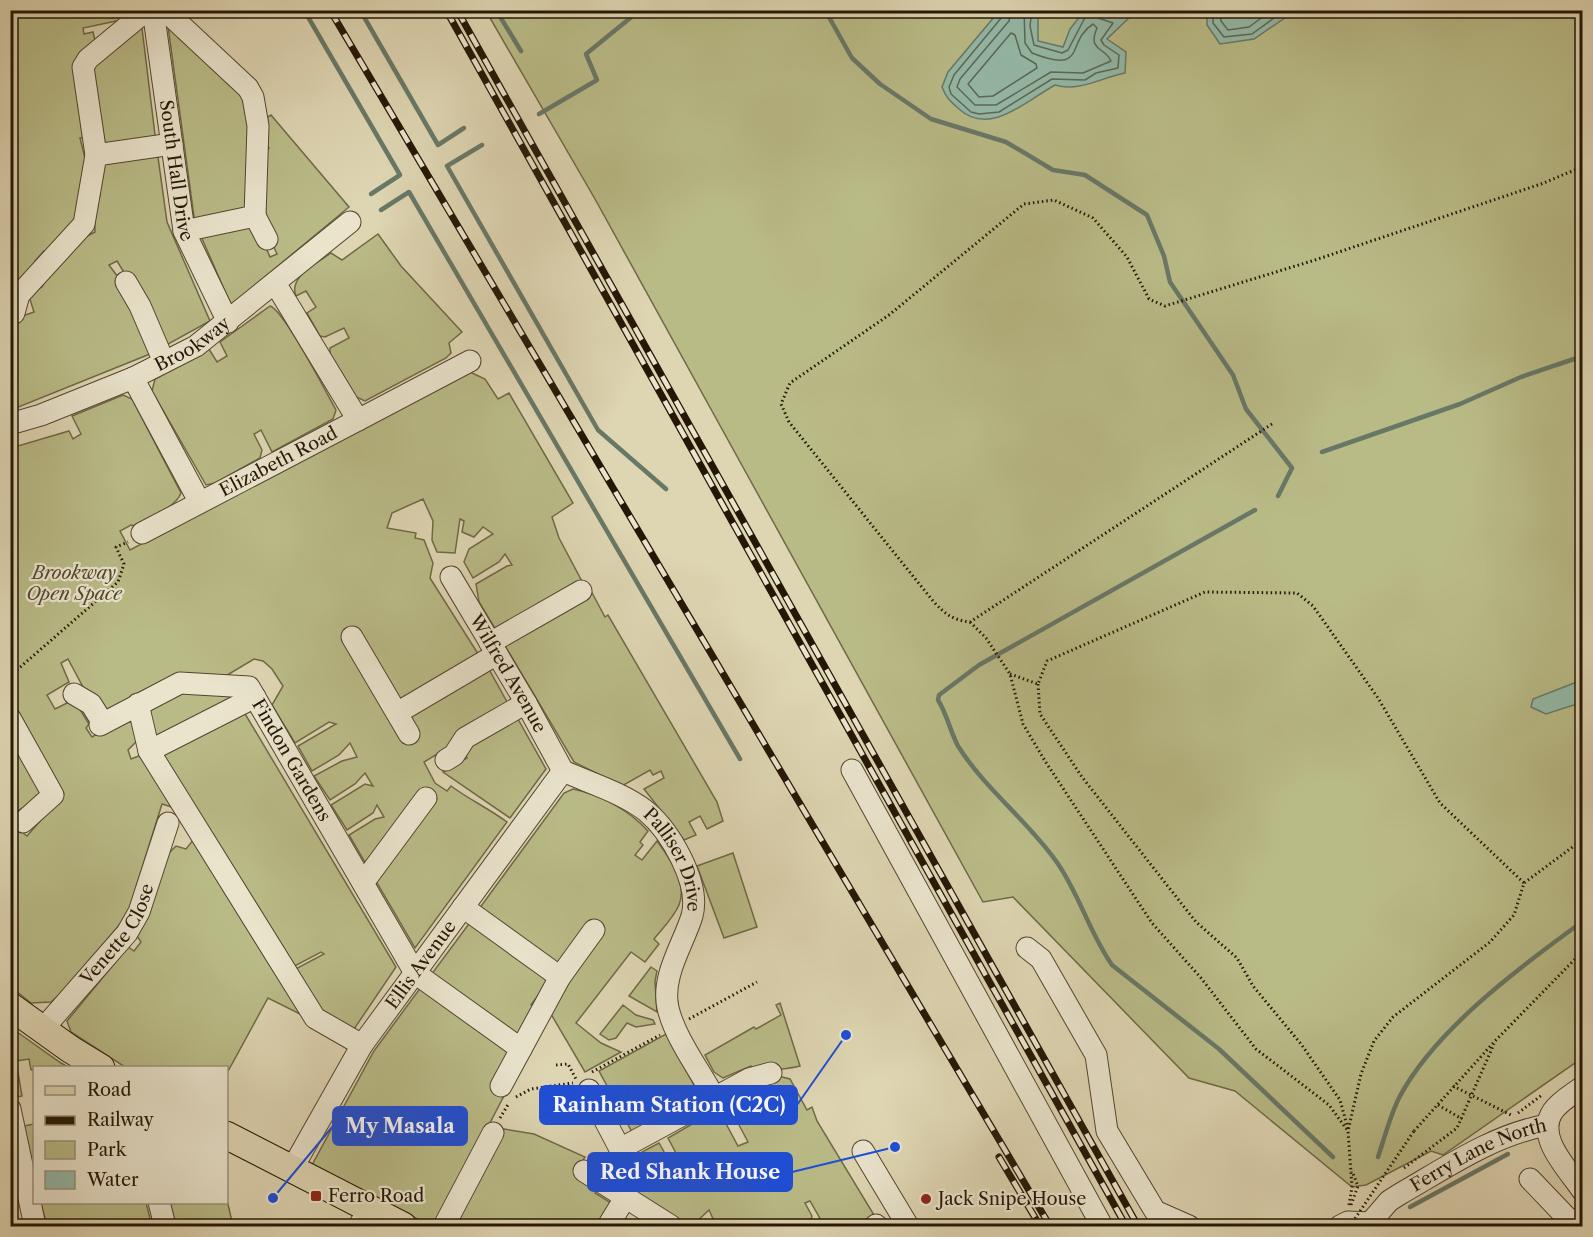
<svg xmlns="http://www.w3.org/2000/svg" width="1593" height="1237" viewBox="0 0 1593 1237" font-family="'Libre Caslon Text',serif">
	<rect width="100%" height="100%" fill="#ded5b2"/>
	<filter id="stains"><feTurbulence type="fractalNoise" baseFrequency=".00333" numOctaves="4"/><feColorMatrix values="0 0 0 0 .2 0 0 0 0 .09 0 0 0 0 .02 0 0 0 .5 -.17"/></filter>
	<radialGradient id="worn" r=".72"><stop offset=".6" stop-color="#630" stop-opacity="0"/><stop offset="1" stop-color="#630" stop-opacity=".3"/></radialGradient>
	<g fill="#b9bb87" stroke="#6f6946" stroke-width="1.5">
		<polygon points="11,11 136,11 121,20 83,28 84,34 93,32 96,45 77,60 89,137 80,138 85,158 75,224 53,249 44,251 35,261 36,269 11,296"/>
		<polygon points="486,11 1582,11 1582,1058 1443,1155 1431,1151 1366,1185 1352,1187 1235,1091 1189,1078 1013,897 983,902 595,199"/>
		<polygon points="167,19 247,93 250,208 195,224"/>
		<polygon points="141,20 156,143 102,150 88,64"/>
		<polygon points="271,115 349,207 231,305 200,234 254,220 270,257 277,254 258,212 259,156 269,148 262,138 263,120"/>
		<path d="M157,150L167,222L210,321L161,348L135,290L117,261L109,265L121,281L155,352L11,410V320L34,312L28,293L42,287C51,266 74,241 95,232L94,206L100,196L99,161Z"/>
		<path d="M378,234L401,266L462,332L449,343L451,353L446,358L365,401L356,397L330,354V348L349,338L344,328L325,337L320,336L307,313L316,307L306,291L296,296C288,277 317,263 331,253L342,260Z"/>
		<path d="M270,306C284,310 326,392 336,410L333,419L272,452L261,430L254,434L262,450L260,458L215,483L206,485L152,391L155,379L209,349L217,362L227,356L220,342Z"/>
		<path d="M470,372L485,379L498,399L509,393L573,503L552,517L559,538L585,587L499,635L479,602L476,584L507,566L512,565L505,554L499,562L473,578L464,562L469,549L493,534L483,527L474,537L462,532L464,521L460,519L455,553L437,552L432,540L433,521L423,499L392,513L387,528L416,533L415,538L424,540L433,563L430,578L482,660L400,713L486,664L511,709L424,762L435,783L447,791L451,786C470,800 488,808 507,822L415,948L349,835L375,819L384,817L377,805L373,813L347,830L331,805L365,784L373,786L365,773L355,784L330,800L314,776L342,761L357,757L350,743L339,755L312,771L298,746L336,724L329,722L295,743L272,705L283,686L272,669L263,661L254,659L224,677L98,715L68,659L61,663L69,682L47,695L55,709L69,702L76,703L89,724L86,728L92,737L124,719L133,723L142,736L128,750L131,759L146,753L184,811L162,804L127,916L60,994L51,1002L31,1003L11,987L10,823L27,836L64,794L11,698V448L69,431L73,439L81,434L72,416L123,395L132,399L181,493C176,507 149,519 136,526L131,525L120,531L130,550Z"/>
		<polygon points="590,589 605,617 608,615 717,802 723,821 707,829 700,816 689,822 696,835 684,840 644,789 664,778 661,771 653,775 650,770 622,786 574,762 501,639"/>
		<polygon points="179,690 234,694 238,701 152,747 149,706"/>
		<polygon points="241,707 396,967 350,1035 317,1016 290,972 324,954 321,952 289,969 155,754"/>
		<polygon points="514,712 546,769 510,818 443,772 467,758 464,752"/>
		<polygon points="10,727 46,794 11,815 10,815"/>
		<path d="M573,789C601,795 629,810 648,831L640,842L643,845L635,855L642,860L657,841C669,857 688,883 679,905C674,917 662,929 654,939L659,944L645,962L631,952L576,1023L601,1043L621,1052L585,1072L548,1009L601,928L590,920L556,972L476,913L564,793Z"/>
		<polygon points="198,834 302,1015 268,998 227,1073 226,1068 125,1067 71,1032 67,1021 128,947 134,951 141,942 137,936 150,910 169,853 176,846 186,849"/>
		<polygon points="733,853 757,927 724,938 697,866"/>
		<polygon points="474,917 553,975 531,1005 538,1011 516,1041 428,979"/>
		<polygon points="651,967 657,971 655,981 657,1012 629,996"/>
		<polygon points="424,983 510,1045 505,1094 436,1226 431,1226 312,1165 374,1051"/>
		<path d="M780,1003L800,1066C785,1070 770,1069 755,1073L751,1066L723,1078L714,1072L705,1055L754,1027L756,1029L781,1015L776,1005Z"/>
		<polygon points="623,1005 636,1015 653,1020 655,1024 636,1027 627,1023 616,1038 609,1040 600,1034"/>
		<polygon points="10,1027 61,1063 68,1067 54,1066 31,1070 29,1059 16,1061 22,1096 17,1097 11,1068"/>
		<polygon points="666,1034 694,1085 693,1096 632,1132 599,1071"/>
		<path d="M778,1076L790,1079L807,1110L812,1107L817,1121L877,1220L873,1226H816L822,1222L810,1201L805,1203L812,1216L809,1226H711L714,1221L709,1210L692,1226C672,1226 622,1194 606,1180C601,1175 599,1165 597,1158L618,1165L659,1143L679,1178L687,1174L668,1138L718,1109L738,1146L748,1142L728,1104Z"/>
		<polygon points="34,1124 34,1172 24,1126"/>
		<polygon points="504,1129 534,1134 585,1157 575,1173 597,1189 595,1193 616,1206 604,1226 452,1226"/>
		<polygon points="227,1200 233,1226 176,1226 170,1203 226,1202"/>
		<polygon points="41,1203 146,1203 152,1226 47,1226"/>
	</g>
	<g fill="#94b9a8" stroke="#687867" stroke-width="1.5">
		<path d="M1000,10L1038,11V41L1063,47L1070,29L1084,11H1096L1106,16L1134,13L1107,39L1126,52L1125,73C1100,78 1080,92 1055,85C1026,101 990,137 959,109C951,102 946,98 942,87L948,72Z"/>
		<polygon points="1207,11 1207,10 1295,11 1254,39 1220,44 1207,25"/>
		<polygon points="1582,680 1580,703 1546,714 1531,707 1533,699"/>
	</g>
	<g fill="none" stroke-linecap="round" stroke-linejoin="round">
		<g stroke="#5c6856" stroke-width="1.5">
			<polyline points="1004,10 1002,17 954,75 949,87 951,94 971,112 979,114 999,112 1052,79 1085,80 1096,73 1118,68 1119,55 1104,45 1101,40 1113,23 1098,18 1094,10"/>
			<path d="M1011,10L1009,21L960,79L957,87L975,105H996L1051,72L1083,73L1111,61C1105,47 1087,51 1097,28L1093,24C1065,42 1088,75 1032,53L1025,43L1024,10"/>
			<polyline points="1032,10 1030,26 1034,45 1062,53 1068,50 1089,10"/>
			<polyline points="1213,10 1213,23 1224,37 1252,34 1285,10"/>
			<polyline points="1220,10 1221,21 1228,30 1249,27 1272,10"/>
			<polygon points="1011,33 1015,35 1021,55 1036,64 1037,68 993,96 979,97 968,84"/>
		</g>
		<g stroke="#687867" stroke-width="4.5">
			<polyline points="304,10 400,175 371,194"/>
			<polyline points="360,10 438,145 464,128"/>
			<polyline points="496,10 521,51"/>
			<polyline points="825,10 852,58 880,84 931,119 1006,142 1053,170 1085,175 1147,215 1164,256 1170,282 1233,375 1246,409 1292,468 1278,496"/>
			<polyline points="1578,10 1582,13"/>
			<polyline points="590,12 592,10"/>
			<polyline points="539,114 597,80 586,54 640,10"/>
			<polyline points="482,145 447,166 598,430 666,489"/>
			<polyline points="381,210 409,192 740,759"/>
			<polyline points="1322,452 1460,404 1521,377 1574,359"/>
			<path d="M1255,510L979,665L939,695L938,700C947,714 950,731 958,746C985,789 1027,820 1056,861C1079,893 1089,932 1112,965L1219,1049L1333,1157"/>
			<polyline points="1577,1113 1582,1110"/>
			<path d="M1378,1157C1385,1137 1390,1115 1400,1096C1436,1029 1521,966 1582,922"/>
			<polyline points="1410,1207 1508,1154"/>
		</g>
		<defs>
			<g id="minor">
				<path id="s1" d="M153,10L184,231L228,322"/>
				<polyline points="155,10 164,11 172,17 248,88 253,97 258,126 255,216 184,231"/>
				<polyline points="96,155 83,67 88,59 141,15 152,10"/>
				<polyline points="255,216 267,239"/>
				<polyline points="126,282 140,306 164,362"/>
				<polyline points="10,314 14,313 19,295 84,224 96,155 172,144"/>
				<polyline points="133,378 199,501"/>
				<polyline points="358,420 470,361"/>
				<path id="s2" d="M10,424L41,415L133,378L196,346L350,222"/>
				<path id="s3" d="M142,533L358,420L275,283"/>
				<path id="s4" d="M451,577L526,703L563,771"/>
				<polyline points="352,637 409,734"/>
				<polyline points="490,643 581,591"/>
				<polyline points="74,694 91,704 103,723"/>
				<polyline points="138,704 149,751 315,1018 362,1045"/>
				<polyline points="397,713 497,654"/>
				<polyline points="10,718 53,795 23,822"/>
				<path id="s5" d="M100,725L180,683L249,687L415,973L521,1049L560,977L594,930"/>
				<polyline points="149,751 255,697"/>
				<polyline points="446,760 454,755 465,738 526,703"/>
				<polyline points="852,770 1102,1226"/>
				<path id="s6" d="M563,771C590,783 623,793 646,811C670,831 701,883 692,916C683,945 661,976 668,1008C675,1038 699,1069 714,1097"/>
				<polyline points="363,883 426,798"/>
				<polyline points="463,907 560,977"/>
				<polyline points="1027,948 1041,959 1096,1055 1107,1131 1155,1211 1189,1226"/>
				<path id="s7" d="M42,1030L127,933L139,912L168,823"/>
				<polyline points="501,1086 521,1049"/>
				<path d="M1582,1087C1573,1094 1560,1101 1553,1111C1535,1137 1568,1169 1582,1190"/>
				<polyline points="589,1090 620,1149 749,1079 771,1073"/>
				<polyline points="10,1109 35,1226"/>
				<polyline points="863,1151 908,1226"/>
				<path id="s8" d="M292,1169L362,1045L563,771"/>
				<polyline points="584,1171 671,1226"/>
				<polyline points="1530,1179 1572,1223 1582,1217"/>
				<polyline points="159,1202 165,1226"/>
				<polyline points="876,1225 877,1226"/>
				<polyline points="359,1226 369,1209"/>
				<polyline points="444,1226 493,1133"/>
				<polyline points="608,1226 625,1198"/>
				<polyline points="1340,1226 1348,1222 1370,1223"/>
				<path id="s9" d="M1372,1226L1370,1223L1389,1201L1400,1194C1447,1167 1493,1135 1547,1125"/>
			</g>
			<g id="major">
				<polyline points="10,1006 70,1049 101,1068"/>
				<polyline points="226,1135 403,1226"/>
			</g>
		</defs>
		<use href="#minor" stroke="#534630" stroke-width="23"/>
		<use href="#major" stroke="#251705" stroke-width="29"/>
		<g stroke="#251705" stroke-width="3" stroke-dasharray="1.5 3" stroke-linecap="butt">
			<path d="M1272,424L970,622C952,620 944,613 933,601L789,422L781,404L790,383L889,315L1024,204L1054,200L1093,218L1127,257L1149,299L1165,306L1315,260L1541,184L1582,167"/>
			<polyline points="970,622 986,638 1010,674 1023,724 1045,761 1152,923 1201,978 1256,1049 1329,1105 1348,1131"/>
			<polyline points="1010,674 1038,684 1047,661 1205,592 1297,593 1313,606 1378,698 1440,803 1524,883"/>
			<polyline points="10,676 118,582 124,564 116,547 128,542"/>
			<polyline points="1038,684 1040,714 1082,777 1196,922 1237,958 1253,986 1301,1044 1340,1100 1348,1129"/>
			<polyline points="689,1019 757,982"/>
			<polyline points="556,1065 568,1064 576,1079"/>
			<polyline points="592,1072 660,1035"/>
			<polyline points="1453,1086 1513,1116"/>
			<polyline points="516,1097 531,1089 573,1083"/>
			<polyline points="1438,1105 1462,1119"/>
			<polyline points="1518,1113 1542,1095"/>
			<polyline points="500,1118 509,1103"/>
			<polyline points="1414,1131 1495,1041 1582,952"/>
			<polyline points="1404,1168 1457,1128 1494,1044"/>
			<polyline points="1349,1205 1352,1187 1348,1131 1361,1074 1374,1041 1393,1017 1490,942 1514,915 1524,883 1582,840"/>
			<polyline points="1351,1205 1358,1186 1352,1171"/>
		</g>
		<use href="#minor" stroke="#eae4cd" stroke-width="21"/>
		<use href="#major" stroke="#ded5b2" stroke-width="27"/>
		<defs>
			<g id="rail">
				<polyline points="330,10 1050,1226"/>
				<polyline points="446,10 1126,1226"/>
				<polyline points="457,10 1138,1226"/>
				<polyline points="999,1157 1040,1226"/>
			</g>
		</defs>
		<use href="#rail" stroke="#251705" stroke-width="7"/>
		<use href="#rail" stroke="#eae4cd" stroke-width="4.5" stroke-dasharray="14" stroke-linecap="butt"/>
		<polyline stroke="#251705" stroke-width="3" stroke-dasharray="1.5 3" stroke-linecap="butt" points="1350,1226 1414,1131"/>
	</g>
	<g fill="#8f2418" stroke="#eae4cd" stroke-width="2">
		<rect x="310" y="1190" width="12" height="12" rx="3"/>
		<circle cx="926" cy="1199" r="6"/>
	</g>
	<g text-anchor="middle" stroke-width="4.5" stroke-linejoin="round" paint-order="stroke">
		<g font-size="18" fill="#251705" stroke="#eae4cd">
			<text dy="6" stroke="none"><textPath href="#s1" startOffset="162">South Hall Drive</textPath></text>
			<text dy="6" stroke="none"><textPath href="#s2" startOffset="200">Brookway</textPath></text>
			<text dy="6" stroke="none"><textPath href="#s3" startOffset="154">Elizabeth Road</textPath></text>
			<text dy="6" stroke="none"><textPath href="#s4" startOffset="112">Wilfred Avenue</textPath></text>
			<text dy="6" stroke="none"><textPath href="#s5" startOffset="244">Findon Gardens</textPath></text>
			<text dy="6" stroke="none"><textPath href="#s6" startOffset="150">Palliser Drive</textPath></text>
			<text dy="6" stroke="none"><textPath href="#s7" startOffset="123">Venette Close</textPath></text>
			<text dy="6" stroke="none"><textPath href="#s8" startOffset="242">Ellis Avenue</textPath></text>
			<text dy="6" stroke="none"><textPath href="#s9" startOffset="134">Ferry Lane North</textPath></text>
		</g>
		<g font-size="18" font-style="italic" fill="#51482c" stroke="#eae4cd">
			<text x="74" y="579">Brookway<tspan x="74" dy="21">Open Space</tspan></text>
		</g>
		<g font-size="18" fill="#251705" stroke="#eae4cd" text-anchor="start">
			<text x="328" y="1202">Ferro Road</text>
			<text x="938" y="1205">Jack Snipe House</text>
		</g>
	</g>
	<path fill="none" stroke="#1d4ed8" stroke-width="2" d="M846 1035L797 1105M273 1198L333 1126M895 1147L792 1172"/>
	<g fill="#1d4ed8" stroke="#eae4cd" stroke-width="2">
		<circle cx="846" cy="1035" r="6"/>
		<circle cx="273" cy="1198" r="6"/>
		<circle cx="895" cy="1147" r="6"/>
	</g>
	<g fill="#1d4ed8" stroke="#1d4ed8" stroke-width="2">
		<rect x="540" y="1086" width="257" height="38" rx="6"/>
		<rect x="333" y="1107" width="134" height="38" rx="6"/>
		<rect x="588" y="1153" width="204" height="38" rx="6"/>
	</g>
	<g font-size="20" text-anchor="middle" font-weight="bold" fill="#fff">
		<text x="669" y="1112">Rainham Station (C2C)</text>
		<text x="400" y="1133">My Masala</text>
		<text x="690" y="1179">Red Shank House</text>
	</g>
	<rect width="1593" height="1237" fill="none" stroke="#ded5b2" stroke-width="36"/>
	<rect x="12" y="12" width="1569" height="1213" fill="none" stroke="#251705" stroke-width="3"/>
	<rect x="18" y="18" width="1557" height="1201" fill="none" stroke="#251705" stroke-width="1.5"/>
	<rect x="33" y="1066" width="195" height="138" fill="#eae4cd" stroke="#9b927d" stroke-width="1.5"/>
	<rect x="45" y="1086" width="30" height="9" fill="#ded5b2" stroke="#9b927d" stroke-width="1.5"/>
	<text x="87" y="1096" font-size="18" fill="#251705">Road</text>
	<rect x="45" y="1116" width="30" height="9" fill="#251705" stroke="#9b927d" stroke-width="1.5"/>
	<text x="87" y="1126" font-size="18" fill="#251705">Railway</text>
	<rect x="45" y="1141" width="30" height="18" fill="#b9bb87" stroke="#9b927d" stroke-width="1.5"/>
	<text x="87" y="1156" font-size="18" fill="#251705">Park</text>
	<rect x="45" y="1171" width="30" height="18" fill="#94b9a8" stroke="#9b927d" stroke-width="1.5"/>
	<text x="87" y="1186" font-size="18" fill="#251705">Water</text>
	<rect width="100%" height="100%" filter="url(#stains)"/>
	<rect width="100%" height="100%" fill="url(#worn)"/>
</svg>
